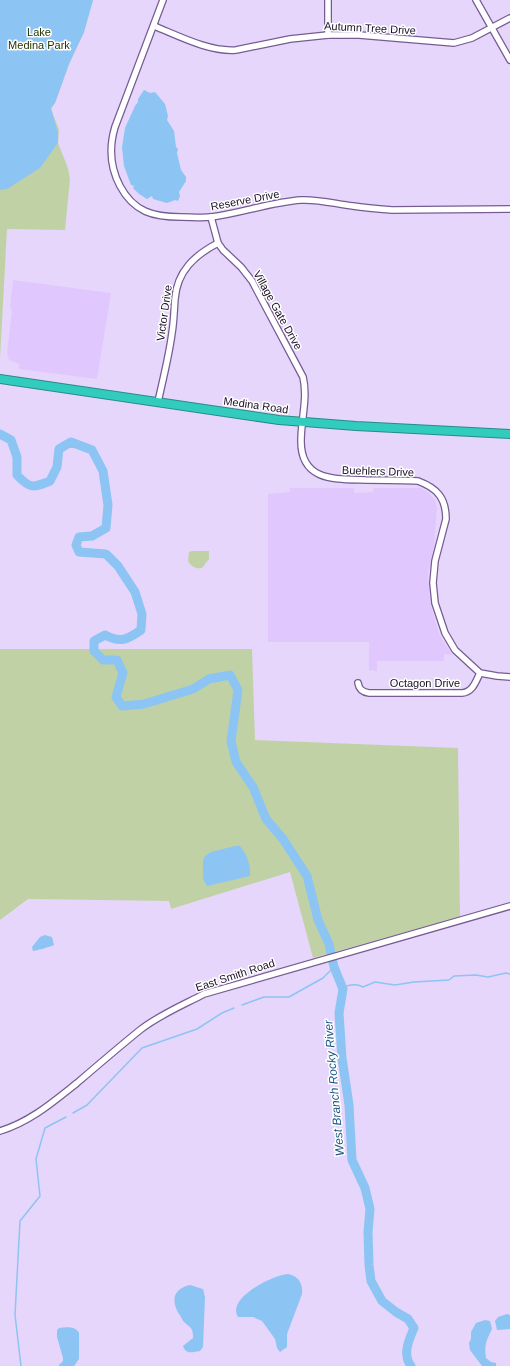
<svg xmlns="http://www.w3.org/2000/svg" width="510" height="1366" viewBox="0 0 510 1366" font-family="Arial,sans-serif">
	<rect width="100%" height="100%" fill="#e7d6fb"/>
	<g fill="#e0c7fe">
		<polygon points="13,280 111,293 97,379 19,369 19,364 9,360 7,353 12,311 10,307"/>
		<polygon points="290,488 354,488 354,493 373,492 374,488 421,488 429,493 435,500 437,508 434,547 428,574 430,602 439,634 452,655 444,654 444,661 377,661 377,671 369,670 369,642 268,642 268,494 290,492"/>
	</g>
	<g fill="#c0d2a5">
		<polygon points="0,0 93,0 84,32 69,64 55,103 51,109 59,130 58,143 68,168 70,179 65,230 7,229 0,359"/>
		<path d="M192,551H209V559L202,568C195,569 192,567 188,561L189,552Z"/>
		<polygon points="0,649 252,649 255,740 458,748 460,917 313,958 290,872 171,909 169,901 28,899 0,920"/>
	</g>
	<g fill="#8cc4f4">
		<polygon points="0,0 93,0 84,32 69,64 55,103 51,108 58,133 58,143 40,168 7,189 0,190"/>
		<polygon points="144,90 150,93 155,92 165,104 168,116 167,120 174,131 176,147 178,149 177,153 181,170 186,177 186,181 179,192 180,196 178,201 175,200 167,203 153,199 152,196 147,199 139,194 133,188 134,186 131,185 124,166 122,147 125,128 135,106 138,102 138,99"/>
		<path d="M235,846H240C247,853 251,867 250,876L207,886L203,879V861L205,856L211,852Z"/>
		<path d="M45,935L52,937L54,945C53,946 35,951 33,951L32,947L40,937Z"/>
		<path d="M288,1274C299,1276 303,1284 302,1294L287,1334V1347L280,1352L277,1348L275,1339L262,1321L253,1317H238C226,1298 273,1275 288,1274Z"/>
		<path d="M190,1285L203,1289L205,1297L203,1347L200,1351C193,1352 186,1355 183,1346L193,1338C193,1335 193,1331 191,1328C189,1326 186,1324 184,1322C182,1320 181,1316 179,1314C171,1300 173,1289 190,1285Z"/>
		<polygon points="507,1314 510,1315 510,1329 497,1330 495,1321 498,1317"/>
		<path d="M485,1320L490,1321L492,1329C486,1341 484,1345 486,1358L491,1362L496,1363V1366H482L470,1350L469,1343L471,1339V1332L476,1323Z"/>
		<path d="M59,1328C66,1327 76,1326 79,1333V1359L74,1366H58L63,1361V1358L57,1337V1330Z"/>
	</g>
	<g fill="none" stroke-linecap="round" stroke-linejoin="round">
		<g stroke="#8cc4f4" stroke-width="1.5">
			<path d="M343,987C350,985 356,983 363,987L375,982L395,985L414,982L449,980L454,976L476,975L488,977L506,973L510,974"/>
			<polyline points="242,1005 264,997 289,997 323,978 334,967"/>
			<polyline points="73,1113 87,1105 142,1048 197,1029 222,1013 234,1008"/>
			<polyline points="21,1366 15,1315 20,1221 40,1196 36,1159 45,1128 66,1117"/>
		</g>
		<path stroke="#8cc4f4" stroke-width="9" d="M0,434L11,440L17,457V475C30,489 33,488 50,481L57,467L59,449L71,442L92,450L103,471L108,505L106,528L92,536L79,537L76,545L79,552L106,554L118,566L135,592L142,614L141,630C127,640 120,643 105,635L94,641V651L103,660H117L123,673L116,697L122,706L144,704L193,689L209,679L230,675L238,690L231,741L236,762L253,787L266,819L283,839L307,876L318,920L329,944L334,967L343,989L339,1013L342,1058L349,1105L352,1160L365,1188L370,1209L368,1232L369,1265L371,1281L382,1301L396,1312L408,1319L414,1328C409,1340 402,1354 411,1366"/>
		<defs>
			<g id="minor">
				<path d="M163,0L115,127C109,147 110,167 120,186C134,212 153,217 181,217C191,217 202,218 211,217C242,213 271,202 301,200C318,199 336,204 353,206C366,208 379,209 392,210L510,209"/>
				<polyline points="476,0 510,60"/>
				<path d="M154,26C179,36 209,52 236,50L290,39L328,35H359L454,43L472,38L510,18"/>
				<polyline points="328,35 328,0"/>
				<path d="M211,217L218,243L223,250L241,267L252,281L303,377C308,398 301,419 301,441C301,482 336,479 366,480C383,480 400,480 418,481C437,488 446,498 446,519L435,561L433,583L435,603L445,633L455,650L480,673L497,676L510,677"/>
				<path d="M158,402C163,379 169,356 172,333C174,321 174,310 175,299C177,271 195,255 218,243"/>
				<path d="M358,683C359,689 362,692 369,693H462C473,692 476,681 480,673"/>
				<path d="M0,1131C30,1122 53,1102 77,1083C98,1065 119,1047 140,1030C159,1015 183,1005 204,994L510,906"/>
			</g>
			<polyline id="highway" points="0,379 279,420 356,426 510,434"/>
		</defs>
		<use href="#minor" stroke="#765c93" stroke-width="8"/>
		<use href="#highway" stroke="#298a88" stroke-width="10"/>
		<use href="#minor" stroke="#fff" stroke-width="5.5"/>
		<use href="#highway" stroke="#31ccbe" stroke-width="8"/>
	</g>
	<g text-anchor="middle" stroke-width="3" stroke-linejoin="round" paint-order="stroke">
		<g font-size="11" fill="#1a0f25" stroke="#fff">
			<text transform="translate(370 28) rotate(3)" y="4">Autumn Tree Drive</text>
			<text transform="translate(245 200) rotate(-11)" y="4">Reserve Drive</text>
			<text transform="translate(278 310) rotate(61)" y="4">Village Gate Drive</text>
			<text transform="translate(164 313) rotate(-82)" y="4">Victor Drive</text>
			<text transform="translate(256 405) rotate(8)" y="4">Medina Road</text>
			<text transform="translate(378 471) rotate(2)" y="4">Buehlers Drive</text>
			<text x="425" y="687">Octagon Drive</text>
			<text transform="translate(235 975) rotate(-18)" y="4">East Smith Road</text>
		</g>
		<g font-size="11" fill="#253403" stroke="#fff">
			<text x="39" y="36">Lake<tspan x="39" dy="13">Medina Park</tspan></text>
		</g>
		<g font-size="12" font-style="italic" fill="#1c5886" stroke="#fff">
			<text transform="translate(334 1088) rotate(-95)" y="4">West Branch Rocky River</text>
		</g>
	</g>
</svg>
